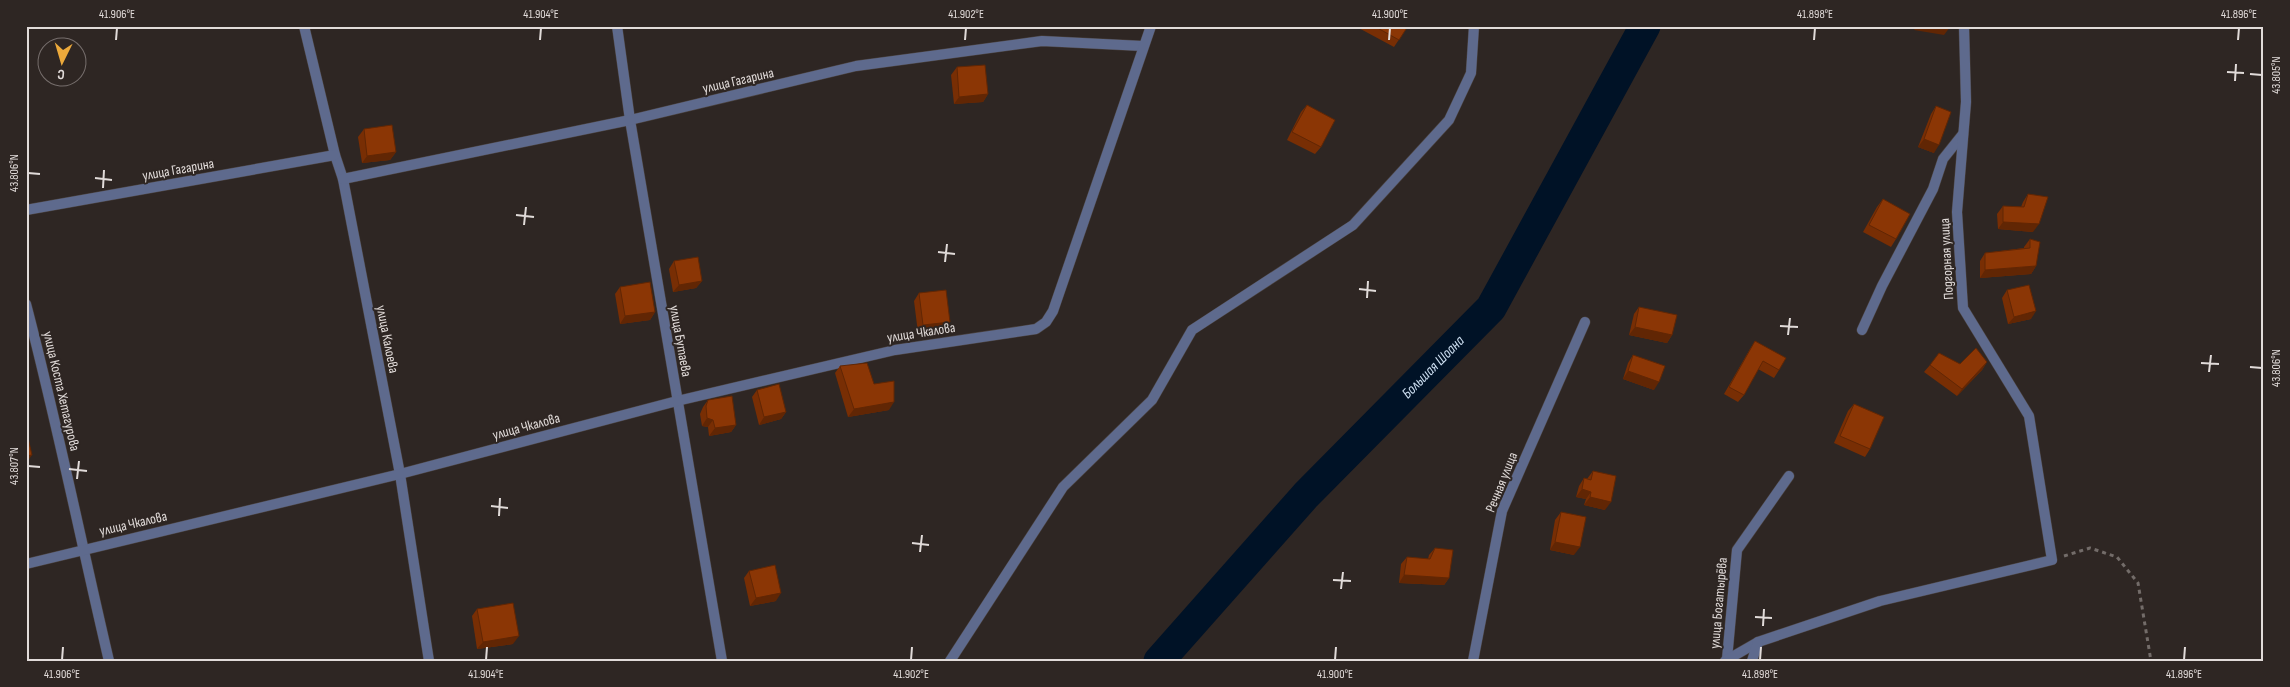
<svg xmlns="http://www.w3.org/2000/svg" width="2290" height="687" viewBox="0 0 2290 687" font-family="'Sofia Sans Condensed',sans-serif">
	<rect width="100%" height="100%" fill="#2e2623"/>
	<g fill="none" stroke-linecap="round" stroke-linejoin="round">
		<path stroke="#001226" stroke-width="31" id="s1" d="M1159,661L1306,495L1491,308L1645,26"/>
		<defs>
			<g id="street">
				<polyline points="304,26 335,155 343,179 400,474 429,661"/>
				<polyline points="617,26 630,120 722,661"/>
				<polyline points="343,179 630,120 856,66 1042,41 1143,46"/>
				<polyline points="26,210 335,155"/>
				<path d="M26,304C57,422 81,542 109,661"/>
				<polyline points="1862,330 1882,286 1933,189 1943,159 1963,134"/>
				<polyline points="26,564 400,474 677,401 895,350 1036,329 1046,322 1053,311 1151,26"/>
				<polyline points="1727,659 1737,550 1789,476"/>
				<polyline points="950,661 1063,487 1152,400 1192,330 1353,225 1449,120 1471,73 1474,26"/>
				<polyline points="1473,661 1502,511 1585,322"/>
				<polyline points="1725,661 1758,642 1880,601 2052,560 2029,416 1963,308 1957,212 1966,102 1964,26"/>
				<polyline points="1752,661 1758,642"/>
			</g>
		</defs>
		<use href="#street" stroke="#4b4340" stroke-width="11"/>
		<polyline stroke="#736c69" stroke-width="3" stroke-dasharray="4 4" stroke-linecap="butt" points="2064,556 2090,548 2117,557 2138,583 2151,661"/>
		<use href="#street" stroke="#5e6a8d" stroke-width="10"/>
	</g>
	<g fill="#782e04">
		<polygon points="1355,26 1408,26 1394,47"/>
		<polygon points="957,67 988,94 983,102 954,104 951,75"/>
		<polygon points="1307,105 1321,147 1315,154 1287,140 1301,112"/>
		<polygon points="1936,106 1934,153 1918,147 1931,114"/>
		<polygon points="364,129 396,152 390,160 362,163 358,137"/>
		<polygon points="2028,194 2033,232 1998,229 1997,214 2003,206 2021,207 2023,202"/>
		<polygon points="1883,199 1896,239 1891,247 1863,232 1877,207"/>
		<polygon points="2030,239 2036,266 2031,274 1980,278 1980,261 1985,253 2024,248 2024,247"/>
		<polygon points="674,261 702,281 696,288 673,292 669,269"/>
		<polygon points="620,287 655,312 650,320 620,324 615,294"/>
		<polygon points="2007,290 2031,319 2008,324 2002,298"/>
		<polygon points="919,293 945,330 918,333 914,301"/>
		<polygon points="1639,307 1672,335 1667,343 1629,335 1634,314"/>
		<polygon points="1755,341 1779,370 1774,378 1758,369 1744,395 1738,402 1724,394 1750,349"/>
		<polygon points="1633,355 1654,390 1623,379 1628,363"/>
		<polygon points="1987,362 1982,370 1957,396 1924,372 1930,365"/>
		<polygon points="840,366 874,384 889,410 848,417 835,373"/>
		<polygon points="757,390 786,412 781,419 759,425 752,397"/>
		<polygon points="708,400 736,425 731,432 709,436 708,427 702,426 700,414 703,407"/>
		<polygon points="1854,404 1870,449 1865,457 1834,443 1848,411"/>
		<polygon points="1593,471 1605,510 1584,505 1586,499 1576,497 1579,486 1584,478 1587,479"/>
		<polygon points="1561,512 1574,555 1550,550 1555,520"/>
		<polygon points="1435,548 1449,578 1444,585 1399,583 1401,564 1407,557 1428,559 1429,555"/>
		<polygon points="749,571 776,601 750,606 744,578"/>
		<polygon points="477,609 513,644 477,649 472,616"/>
	</g>
	<g fill="#612604">
		<polygon points="1917,26 1943,26 1950,27 1944,35 1914,30"/>
		<polygon points="988,94 983,102 954,104 959,97"/>
		<polygon points="1924,139 1939,145 1934,153 1918,147"/>
		<polygon points="396,152 390,160 362,163 367,156"/>
		<polygon points="2003,222 2039,224 2033,232 1998,229"/>
		<polygon points="2036,266 2031,274 1980,278 1985,270"/>
		<polygon points="702,281 696,288 673,292 679,285"/>
		<polygon points="2036,311 2031,319 2008,324 2014,317"/>
		<polygon points="655,312 650,320 620,324 625,316"/>
		<polygon points="950,322 945,330 918,333 923,325"/>
		<polygon points="1635,327 1672,335 1667,343 1629,335"/>
		<polygon points="1987,362 1982,370 1957,396 1962,389"/>
		<polygon points="1628,371 1659,382 1654,390 1623,379"/>
		<polygon points="894,402 889,410 848,417 854,409"/>
		<polygon points="786,412 781,419 759,425 764,417"/>
		<polygon points="707,418 713,420 708,427 702,426"/>
		<polygon points="736,425 731,432 709,436 715,428"/>
		<polygon points="32,455 27,462 26,462 26,456"/>
		<polygon points="1582,489 1591,492 1586,499 1576,497"/>
		<polygon points="1590,497 1611,502 1605,510 1584,505"/>
		<polygon points="1555,542 1580,547 1574,555 1550,550"/>
		<polygon points="1404,575 1449,578 1444,585 1399,583"/>
		<polygon points="781,593 776,601 750,606 756,598"/>
		<polygon points="519,636 513,644 477,649 483,642"/>
	</g>
	<g fill="#8b3605" stroke="#612604">
		<polygon points="1374,26 1408,26 1399,40"/>
		<polygon points="985,65 988,94 959,97 957,67"/>
		<polygon points="1307,105 1335,120 1321,147 1292,132"/>
		<polygon points="1936,106 1951,112 1939,145 1924,139"/>
		<polygon points="392,125 396,152 367,156 364,129"/>
		<polygon points="2028,194 2048,197 2039,224 2003,222 2003,206 2024,207"/>
		<polygon points="1883,199 1910,214 1896,239 1869,225"/>
		<polygon points="2030,239 2040,242 2036,266 1985,270 1985,253 2030,248"/>
		<polygon points="698,257 702,281 679,285 674,261"/>
		<polygon points="650,282 655,312 625,316 620,287"/>
		<polygon points="2029,285 2036,311 2014,317 2007,290"/>
		<polygon points="946,290 950,322 923,325 919,293"/>
		<polygon points="1639,307 1677,315 1672,335 1635,327"/>
		<polygon points="1755,341 1786,358 1779,370 1763,361 1744,395 1729,387"/>
		<polygon points="1976,348 1987,362 1962,389 1930,365 1939,353 1960,364"/>
		<polygon points="1633,355 1665,366 1659,382 1628,371"/>
		<polygon points="867,363 874,384 894,381 894,402 854,409 840,366"/>
		<polygon points="779,384 786,412 764,417 757,390"/>
		<polygon points="732,396 736,425 715,428 713,420 707,418 706,406 708,400"/>
		<polygon points="1854,404 1884,417 1870,449 1840,436"/>
		<polygon points="26,430 32,455 26,456"/>
		<polygon points="1593,471 1616,476 1611,502 1590,497 1591,492 1582,489 1584,478 1591,480"/>
		<polygon points="1561,512 1586,517 1580,547 1555,542"/>
		<polygon points="1435,548 1453,550 1449,578 1404,575 1407,557 1430,559"/>
		<polygon points="775,565 781,593 756,598 749,571"/>
		<polygon points="513,603 519,636 483,642 477,609"/>
	</g>
	<path fill="none" stroke="#e1dbd9" stroke-width="2" d="M116,40L117,28M540,40L541,28M965,40L966,28M1389,40L1390,28M1814,40L1815,28M2238,40L2239,28M2227,72L2244,73M2250,74L2262,75M2235,81L2236,64M28,173L40,174M95,178L112,180M103,188L104,170M516,215L534,217M524,225L526,207M938,252L955,254M945,262L947,244M1359,289L1376,291M1367,298L1368,281M1780,326L1798,327M1788,335L1790,318M2201,363L2219,364M2250,367L2262,368M2209,372L2211,355M28,466L40,467M69,469L87,471M77,479L79,461M491,506L508,508M499,516L500,498M912,543L929,545M920,552L922,535M1333,580L1351,581M1341,589L1343,572M1755,617L1772,618M1763,626L1764,609M62,660L63,647M486,660L487,647M911,660L912,647M1335,660L1336,647M1760,660L1761,647M2184,660L2185,647"/>
	<g text-anchor="middle" stroke-width="4" stroke-linejoin="round" paint-order="stroke">
		<g font-size="14" fill="#e1dbd9" stroke="#2e2623">
			<text transform="translate(738 80) rotate(-13)" y="5">улица Гагарина</text>
			<text transform="translate(178 169) rotate(-10)" y="5">улица Гагарина</text>
			<text transform="translate(1946 259) rotate(-93)" y="5">Подгорная улица</text>
			<text transform="translate(921 332) rotate(-9)" y="5">улица Чкалова</text>
			<text transform="translate(388 339) rotate(79)" y="5">улица Калоева</text>
			<text transform="translate(681 341) rotate(80)" y="5">улица Бутаева</text>
			<text transform="translate(62 391) rotate(77)" y="5">улица Коста Хетагурова</text>
			<text transform="translate(526 426) rotate(-15)" y="5">улица Чкалова</text>
			<text transform="translate(1501 482) rotate(-68)" y="5">Речная улица</text>
			<text transform="translate(133 523) rotate(-13)" y="5">улица Чкалова</text>
			<text transform="translate(1718 603) rotate(-85)" y="5">улица Богатырёва</text>
		</g>
		<g font-size="15" font-style="italic" fill="#cddff1" stroke="#2e2623">
			<text dy="5" stroke="none"><textPath href="#s1" startOffset="402">Большая Шоана</textPath></text>
		</g>
	</g>
	<rect width="2290" height="687" fill="none" stroke="#2e2623" stroke-width="55"/>
	<g transform="translate(62 62) rotate(185)"><circle r="24" fill="#2e2623" stroke="#766e6c"/>
	<path d="M0-4L9 19L0 12L-9 19Z" fill="#eca93b"/>
	<text y="-8" font-size="14" font-weight="bold" text-anchor="middle" fill="#e1dbd9">С</text>
	</g>
	<rect x="28" y="28" width="2234" height="632" fill="none" stroke="#e1dbd9" stroke-width="2"/>
	<g font-size="12" text-anchor="middle" fill="#e1dbd9">
		<text x="117" y="18">41.906°E</text>
		<text x="541" y="18">41.904°E</text>
		<text x="966" y="18">41.902°E</text>
		<text x="1390" y="18">41.900°E</text>
		<text x="1815" y="18">41.898°E</text>
		<text x="2239" y="18">41.896°E</text>
		<text transform="translate(2276 75) rotate(-90)" y="4">43.805°N</text>
		<text transform="translate(14 173) rotate(-90)" y="4">43.806°N</text>
		<text transform="translate(2276 368) rotate(-90)" y="4">43.806°N</text>
		<text transform="translate(14 466) rotate(-90)" y="4">43.807°N</text>
		<text x="62" y="678">41.906°E</text>
		<text x="486" y="678">41.904°E</text>
		<text x="911" y="678">41.902°E</text>
		<text x="1335" y="678">41.900°E</text>
		<text x="1760" y="678">41.898°E</text>
		<text x="2184" y="678">41.896°E</text>
	</g>
</svg>
